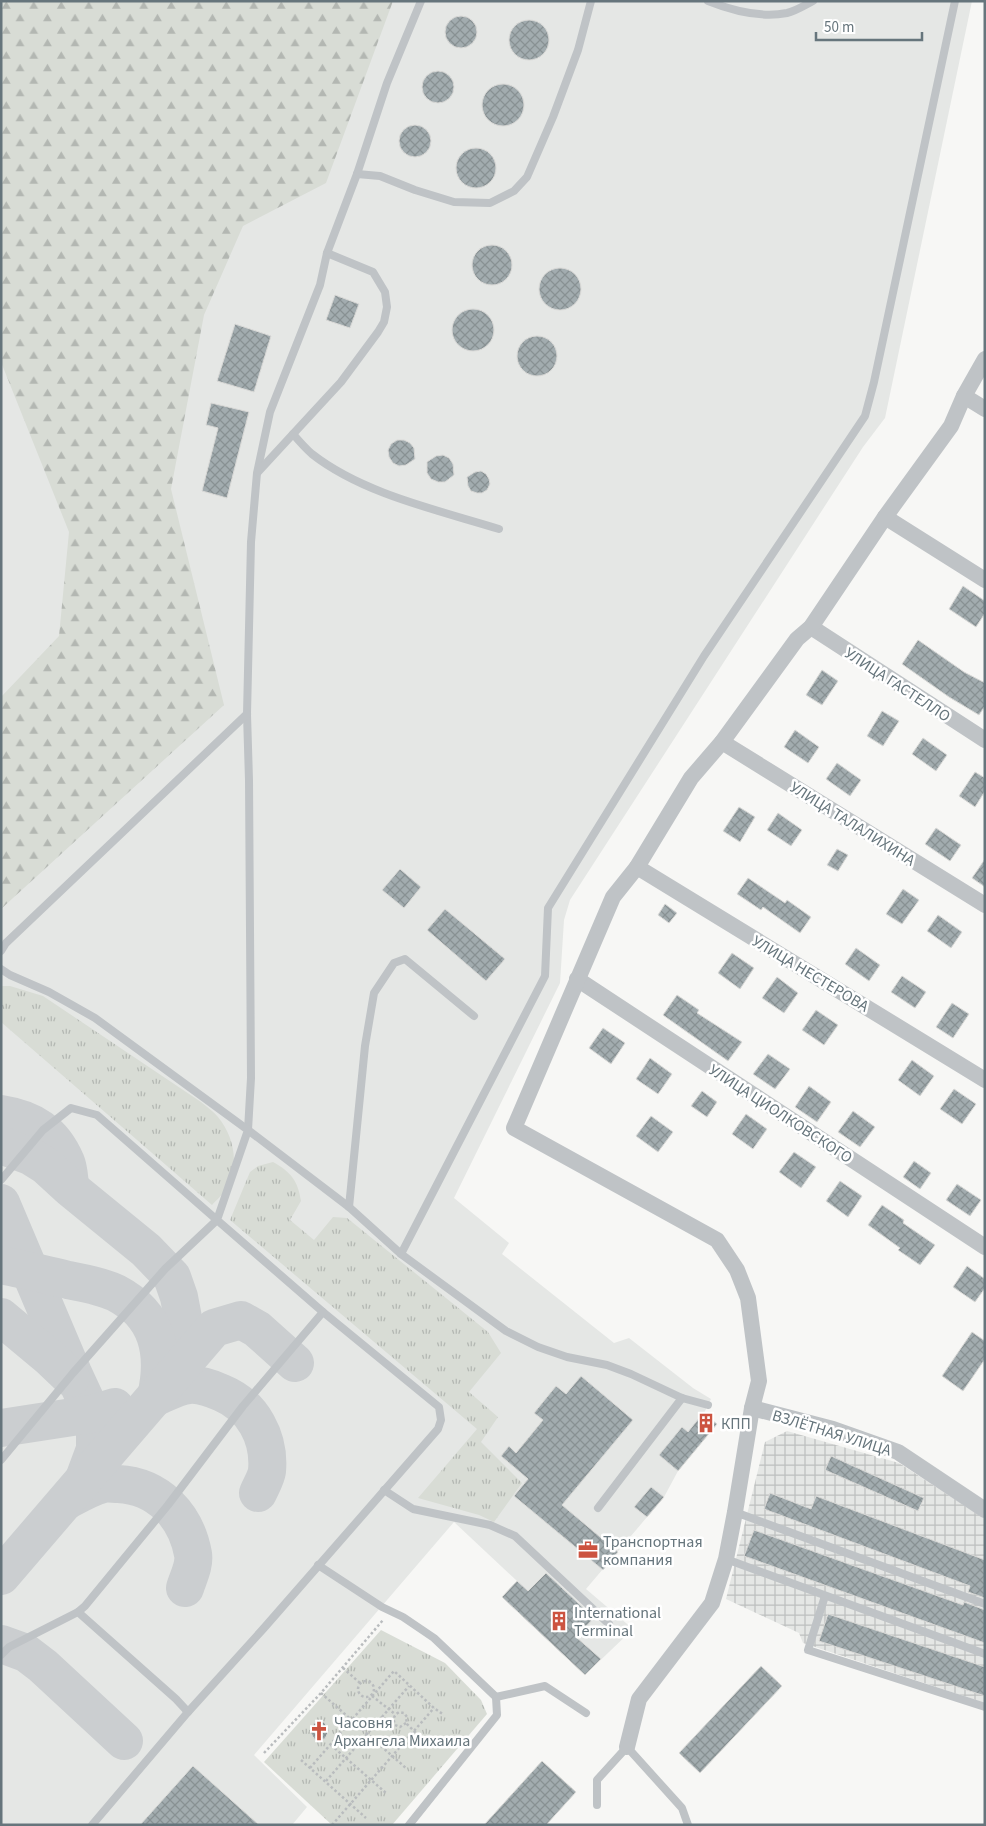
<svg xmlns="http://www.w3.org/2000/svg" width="986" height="1826" viewBox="0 0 986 1826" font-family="'Source Sans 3',sans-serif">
	<defs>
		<pattern id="industrial-grid" width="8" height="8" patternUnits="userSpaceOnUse" patternTransform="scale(1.25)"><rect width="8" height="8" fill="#e5e7e5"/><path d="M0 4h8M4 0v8" fill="none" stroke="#bdc0bf"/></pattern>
		<pattern id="grass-tufts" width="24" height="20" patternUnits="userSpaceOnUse" patternTransform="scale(1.25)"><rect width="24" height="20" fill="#d8dcd5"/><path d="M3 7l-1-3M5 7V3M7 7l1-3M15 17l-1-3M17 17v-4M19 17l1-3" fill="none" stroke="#b3b7b2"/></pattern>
		<pattern id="forest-firs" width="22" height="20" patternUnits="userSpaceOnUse" patternTransform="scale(1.25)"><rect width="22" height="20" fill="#d8dcd5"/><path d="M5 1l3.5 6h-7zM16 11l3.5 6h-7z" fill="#b3b7b2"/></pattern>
		<pattern id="building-cross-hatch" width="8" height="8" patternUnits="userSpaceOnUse" patternTransform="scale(1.25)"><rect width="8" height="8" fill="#a2acaf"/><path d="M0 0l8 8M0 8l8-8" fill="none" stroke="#889193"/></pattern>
	</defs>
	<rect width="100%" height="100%" fill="#f7f7f5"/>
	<polygon fill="#e5e7e5" points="1,1 972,1 885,418 863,447 570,900 564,920 560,983 454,1198 509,1243 502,1254 614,1343 629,1338 693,1388 711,1399 704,1413 717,1424 678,1471 664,1497 586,1589 633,1629 585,1675 502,1597 517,1581 454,1522 254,1755 307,1807 292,1825 1,1825"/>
	<polygon fill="url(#industrial-grid)" points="787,1431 899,1463 985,1519 985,1703 803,1643 799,1633 726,1599 765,1442"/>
	<g fill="url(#grass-tufts)">
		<path d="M1,986H10L43,996L201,1102C207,1107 214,1112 218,1117C235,1138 240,1167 225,1190C222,1196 216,1200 212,1205L1,1022Z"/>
		<path d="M273,1162C291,1172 298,1181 301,1201L290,1220L314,1240L333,1217L347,1218L488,1332L501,1353L469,1392L498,1417L481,1442L522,1483L494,1522L479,1515L418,1498L477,1429L230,1220L250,1172L258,1166Z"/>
		<polygon points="381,1630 445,1663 481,1700 487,1714 392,1825 332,1825 264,1762"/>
	</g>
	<polygon fill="url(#forest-firs)" points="1,1 393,1 326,183 243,226 204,315 171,489 224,705 1,909 1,697 59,636 69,532 1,362"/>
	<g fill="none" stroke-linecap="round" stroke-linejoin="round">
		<g stroke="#cbced0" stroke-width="38">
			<path d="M1,1114C33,1119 53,1132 66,1162C69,1169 69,1178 70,1185"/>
			<polyline points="1,1145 30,1156 46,1166 70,1188 146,1250 172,1277 179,1297 183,1318 174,1363 168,1375"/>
			<polyline points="1,1203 73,1373 92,1414 95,1426 95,1449 85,1476"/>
			<path d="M1,1265C24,1270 46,1274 68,1280C83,1283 102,1286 116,1293C158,1315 166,1353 156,1397C166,1393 178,1386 189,1385C199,1384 213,1389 222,1393C253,1406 270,1438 267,1471C266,1478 261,1486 258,1493"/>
			<polyline points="1,1317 50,1358 71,1378"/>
			<polyline points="1,1428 92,1414 115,1407"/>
			<path d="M68,1500C79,1494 91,1487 103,1484C108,1483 113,1484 118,1484C159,1486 186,1516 193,1554C195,1565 188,1578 185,1588"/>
			<polyline points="1,1576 214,1328 241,1320 257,1329 295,1363"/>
			<polyline points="1,1644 26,1653 43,1666 124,1741"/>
		</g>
	</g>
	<g fill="url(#building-cross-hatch)" stroke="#d9d9d7">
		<circle cx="461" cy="32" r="16"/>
		<circle cx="529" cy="40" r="20"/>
		<circle cx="438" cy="87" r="16"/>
		<circle cx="503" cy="105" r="21"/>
		<circle cx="415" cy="141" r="16"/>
		<circle cx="476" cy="168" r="20"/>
		<circle cx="492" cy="265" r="20"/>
		<circle cx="560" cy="289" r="21"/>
		<polygon points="335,295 359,304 350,328 326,320"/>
		<circle cx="473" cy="330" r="21"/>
		<polygon points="235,324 271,336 254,392 217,381"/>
		<circle cx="537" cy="356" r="20"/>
		<polygon points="211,403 249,412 227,498 202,491 218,428 206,425"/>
		<polygon points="397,440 404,440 410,443 414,448 415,459 406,465 399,466 393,463 389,457 388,450 391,444"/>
		<polygon points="443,455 449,458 453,464 454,475 445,482 438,482 431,479 427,473 427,462 436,456"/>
		<polygon points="481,471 486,474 489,479 490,484 487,490 482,493 477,493 471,491 468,486 467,477 475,472"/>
		<polygon points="963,586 985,601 985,613 976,627 949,609"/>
		<polygon points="918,640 964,672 985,683 985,706 979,715 949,697 902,664"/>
		<polygon points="822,670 838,681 822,705 806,695"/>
		<polygon points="882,711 899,721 883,746 867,736"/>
		<polygon points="795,730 819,747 808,763 784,747"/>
		<polygon points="923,738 947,755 936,771 912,754"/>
		<polygon points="837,763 861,780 850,796 826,779"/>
		<polygon points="975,772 985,778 985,791 975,807 959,796"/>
		<polygon points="739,807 755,817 740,842 723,831"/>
		<polygon points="778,813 802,830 791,846 767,830"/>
		<polygon points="936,828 961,845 950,861 925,844"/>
		<polygon points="837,849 848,855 838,871 827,865"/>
		<polygon points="985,859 985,887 972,878"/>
		<polygon points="400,869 421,887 404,908 382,890"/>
		<polygon points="748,878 785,903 787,900 811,917 800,933 763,907 761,910 737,894"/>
		<polygon points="903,889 919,900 902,924 886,914"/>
		<polygon points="665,904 677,913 669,923 658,915"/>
		<polygon points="445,909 505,959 486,981 427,930"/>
		<polygon points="938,915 962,932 951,948 927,931"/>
		<polygon points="856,948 880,965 869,981 845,964"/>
		<polygon points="732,953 754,968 740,989 718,973"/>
		<polygon points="902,976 926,992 915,1008 891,992"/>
		<polygon points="777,977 798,993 784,1013 762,998"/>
		<polygon points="677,995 699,1010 697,1013 742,1042 728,1061 663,1015"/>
		<polygon points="952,1003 969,1014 953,1038 936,1027"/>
		<polygon points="816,1010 838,1025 824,1045 802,1030"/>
		<polygon points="603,1028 625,1043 611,1064 589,1048"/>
		<polygon points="768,1054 790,1069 775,1089 753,1074"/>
		<polygon points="650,1058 672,1074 658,1094 636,1079"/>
		<polygon points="912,1060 934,1076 920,1096 898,1080"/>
		<polygon points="809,1086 831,1102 817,1122 795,1107"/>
		<polygon points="954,1089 976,1104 962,1124 940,1109"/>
		<polygon points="702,1091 717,1102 707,1117 691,1106"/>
		<polygon points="853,1111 875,1127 860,1147 838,1132"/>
		<polygon points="746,1114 767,1129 753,1149 732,1134"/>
		<polygon points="651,1116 673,1132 658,1152 636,1136"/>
		<polygon points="794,1152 816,1167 801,1188 779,1172"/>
		<polygon points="914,1161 931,1173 920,1189 903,1177"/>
		<polygon points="840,1181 862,1196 848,1217 826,1201"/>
		<polygon points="957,1184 981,1200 970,1216 946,1200"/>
		<polygon points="882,1205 904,1220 903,1223 935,1245 920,1265 898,1250 900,1248 868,1225"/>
		<polygon points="967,1266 985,1279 985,1288 975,1302 953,1287"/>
		<polygon points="972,1332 985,1341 985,1359 963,1391 942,1376"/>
		<polygon points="581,1376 633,1420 562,1505 618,1552 603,1570 514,1496 528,1479 501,1456 509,1446 516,1453 543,1420 534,1413 556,1386 566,1394"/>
		<polygon points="703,1413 717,1424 678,1471 659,1455 682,1427 688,1432"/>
		<polygon points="831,1456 924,1498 918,1511 825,1470"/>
		<polygon points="651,1487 664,1497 647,1517 634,1507"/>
		<polygon points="770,1493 811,1509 816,1496 985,1560 985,1598 968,1592 970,1586 764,1509"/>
		<polygon points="754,1530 963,1605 964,1602 985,1610 985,1643 744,1556"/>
		<polygon points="546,1573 594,1618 576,1637 601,1659 585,1675 502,1597 517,1581 528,1591"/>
		<polygon points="828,1614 985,1667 985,1696 819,1641"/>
		<polygon points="761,1666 782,1686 700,1773 679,1753"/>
		<polygon points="324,1722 329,1730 325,1739 315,1740 310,1732 314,1723"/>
		<polygon points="542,1761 576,1792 546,1825 484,1825"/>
		<polygon points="193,1766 259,1825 140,1825"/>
	</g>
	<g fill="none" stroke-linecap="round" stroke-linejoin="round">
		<g stroke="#b9bcbe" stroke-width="2.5" stroke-dasharray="2.5 2.5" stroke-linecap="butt">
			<polyline points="343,1668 360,1683"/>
			<circle cx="366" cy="1689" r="8"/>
			<polyline points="321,1693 407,1769"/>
			<polyline points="372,1696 395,1714"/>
			<path d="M406,1723L400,1727L395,1725C393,1719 393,1716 399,1712L404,1713L407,1717L406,1723L428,1745"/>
			<polyline points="331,1745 386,1793"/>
			<polyline points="264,1753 321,1693 383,1620"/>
			<polyline points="301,1760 366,1818"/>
			<polyline points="310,1768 394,1671 434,1708 444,1715"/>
			<polyline points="326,1781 409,1686"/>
			<polyline points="332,1825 434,1708"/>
		</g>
		<g stroke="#bfc3c6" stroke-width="8">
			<polyline points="421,1 387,83 357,174 327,253 320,285 270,412 257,473 251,542 247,714 249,780 251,1078 248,1130 349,1207 401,1254 506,1331 538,1347 567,1357 607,1365 631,1374 682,1398 708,1405"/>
			<path d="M708,1C733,11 761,18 787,13C796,11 805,5 813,1"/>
			<polyline points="357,174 380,176 415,190 454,202 490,203 514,191 527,177 553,117 578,50 591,1"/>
			<path d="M293,434C299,441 305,448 312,454C363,494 438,510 499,529"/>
			<polyline points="258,472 341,382 378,332 384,322 387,307 385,292 373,272 327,253"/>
			<polyline points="1,951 6,943 247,714"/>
			<polyline points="1,969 10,975 49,992 95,1018 248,1130 217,1220 323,1312 439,1407 441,1420 438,1429 264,1628 188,1712 176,1699 78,1612"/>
			<polyline points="1,1180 43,1130 71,1108 97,1115 217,1220 165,1269 73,1373 1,1460"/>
			<polyline points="349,1207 365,1046 374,993 394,963 405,959 474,1016"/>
			<polyline points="401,1254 545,976 548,908 704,656 865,416 874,382 955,1"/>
			<polyline points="384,1490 413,1509 490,1525 515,1536 609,1624"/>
			<polyline points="598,1508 682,1398"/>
			<polyline points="735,1512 985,1604"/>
			<polyline points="726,1559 985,1654"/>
			<polyline points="318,1565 382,1607 403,1617 434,1638 496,1697 497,1715 409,1825"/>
			<polyline points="825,1596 808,1650 985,1707"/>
			<polyline points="1,1655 9,1647 78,1612 85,1606 168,1505 243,1406 323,1312"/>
			<polyline points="496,1697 545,1686 586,1713"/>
			<polyline points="597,1805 597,1780 627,1747 682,1808 688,1825"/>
			<polyline points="92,1825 188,1712"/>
		</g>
		<g stroke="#bfc3c6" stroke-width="16">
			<polyline points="964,396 985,409"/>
			<polyline points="885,517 985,580"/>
			<polyline points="811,627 985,740"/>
			<polyline points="722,742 985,905"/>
			<polyline points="637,867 985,1080"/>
			<polyline points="577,979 985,1247"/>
			<polyline points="752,1408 833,1429 898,1452 985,1510"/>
			<polyline points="627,1747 639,1699 712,1603 726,1559 735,1512 752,1408 759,1381 748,1298 737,1270 717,1240 514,1128 613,897 637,867 691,778 722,742 797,639 811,627 885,517 951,426 964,396 985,359"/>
		</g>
	</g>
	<defs>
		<symbol id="building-bare" viewBox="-9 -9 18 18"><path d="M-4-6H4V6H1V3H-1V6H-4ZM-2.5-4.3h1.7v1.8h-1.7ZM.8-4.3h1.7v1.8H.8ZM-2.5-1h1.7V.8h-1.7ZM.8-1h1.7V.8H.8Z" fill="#cc5340" stroke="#fff" stroke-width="2.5" paint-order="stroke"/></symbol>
		<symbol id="office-bare" viewBox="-9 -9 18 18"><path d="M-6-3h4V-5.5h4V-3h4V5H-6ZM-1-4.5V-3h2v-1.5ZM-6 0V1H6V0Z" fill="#cc5340" stroke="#fff" stroke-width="2.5" paint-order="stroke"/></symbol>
		<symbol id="church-bare" viewBox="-9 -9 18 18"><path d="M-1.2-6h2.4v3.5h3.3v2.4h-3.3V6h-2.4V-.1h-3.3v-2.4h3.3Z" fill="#cc5340" stroke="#fff" stroke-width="2.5" paint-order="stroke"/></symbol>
	</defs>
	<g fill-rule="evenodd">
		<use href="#building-bare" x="692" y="1409" width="28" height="28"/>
		<use href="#office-bare" x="574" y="1536" width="28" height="28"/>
		<use href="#building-bare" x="545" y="1607" width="28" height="28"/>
		<use href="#church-bare" x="305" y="1717" width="28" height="28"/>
	</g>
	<g text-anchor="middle" stroke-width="5" stroke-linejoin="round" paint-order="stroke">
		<g font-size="16" fill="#66757c" stroke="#fff">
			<text transform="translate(898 684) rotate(33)" y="6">УЛИЦА ГАСТЕЛЛО</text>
			<text transform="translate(853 823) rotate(32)" y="6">УЛИЦА ТАЛАЛИХИНА</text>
			<text transform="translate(811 973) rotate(31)" y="6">УЛИЦА НЕСТЕРОВА</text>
			<text transform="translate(781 1113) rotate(33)" y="6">УЛИЦА ЦИОЛКОВСКОГО</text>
			<text transform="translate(832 1432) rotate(17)" y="6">ВЗЛЁТНАЯ УЛИЦА</text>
		</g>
		<g font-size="16" fill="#66757c" stroke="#fff" text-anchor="start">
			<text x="721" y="1429">КПП</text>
			<text x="603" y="1547">Транспортная<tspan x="603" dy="18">компания</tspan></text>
			<text x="574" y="1618">International<tspan x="574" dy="18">Terminal</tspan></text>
			<text x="334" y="1728">Часовня<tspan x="334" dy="18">Архангела Михаила</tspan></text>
		</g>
	</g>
	<rect width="986" height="1826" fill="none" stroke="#66757c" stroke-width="5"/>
	<path d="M816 32v8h106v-8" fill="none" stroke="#66757c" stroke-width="2.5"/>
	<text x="824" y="32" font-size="15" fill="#66757c" stroke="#ffffff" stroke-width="4" paint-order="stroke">50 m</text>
</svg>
